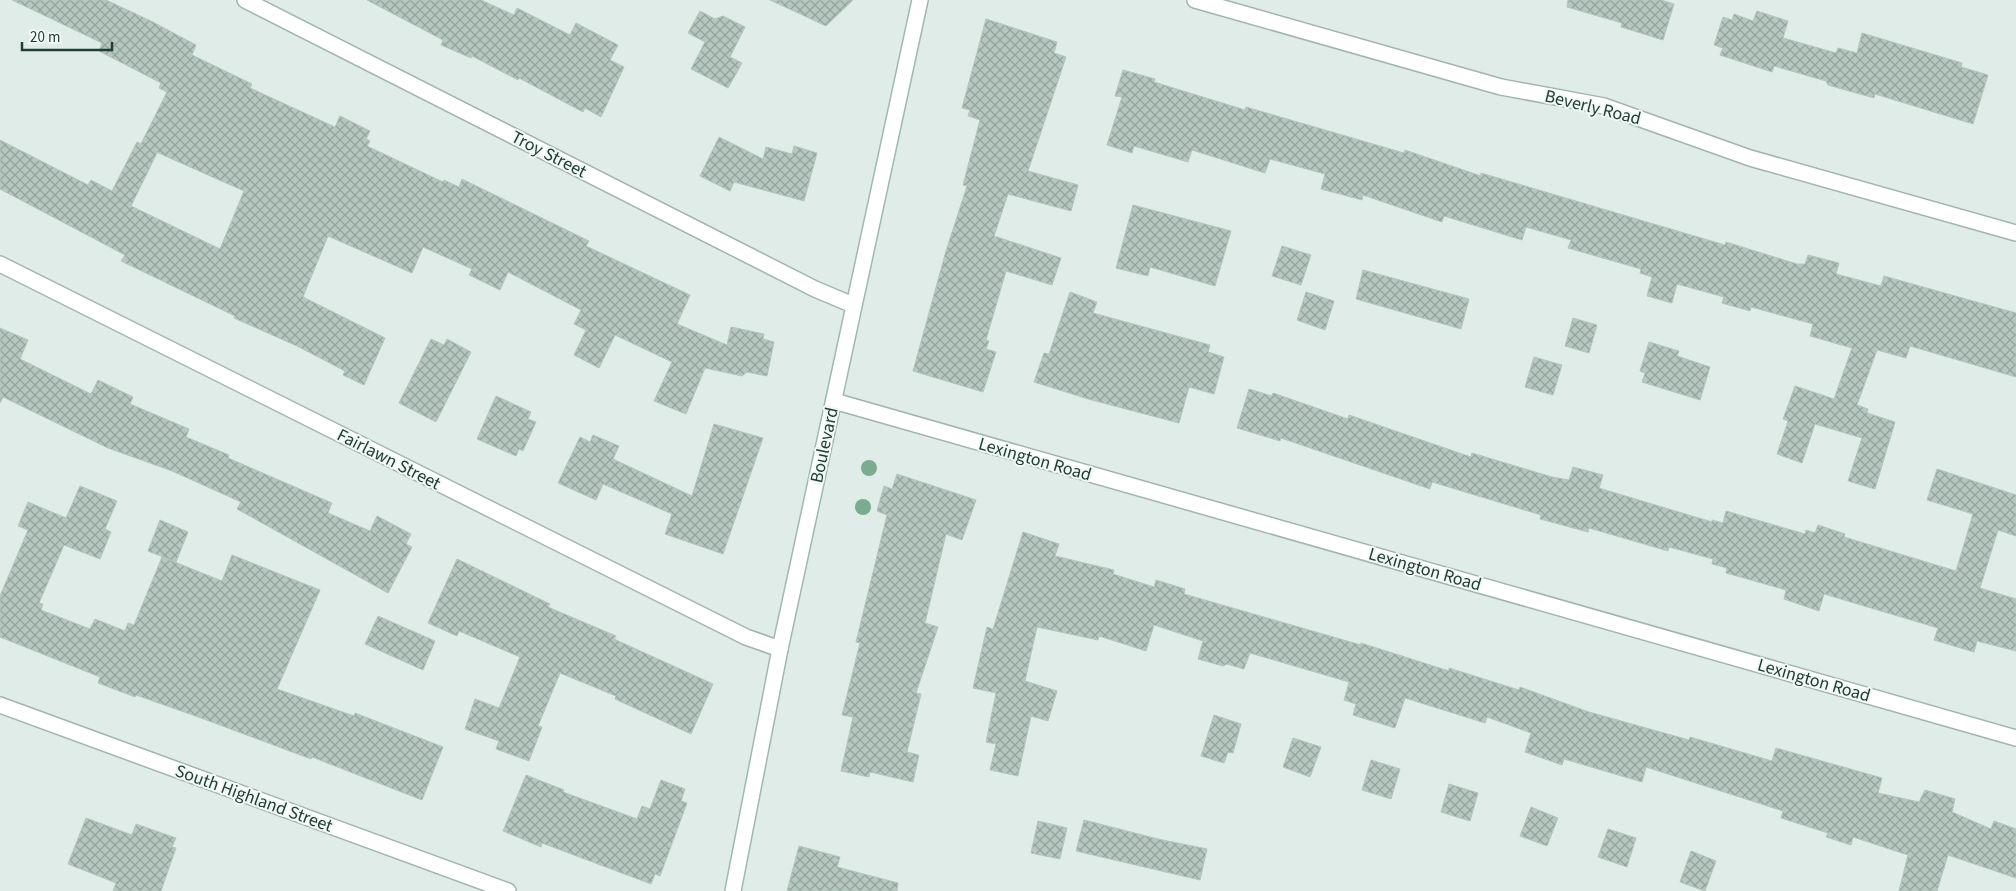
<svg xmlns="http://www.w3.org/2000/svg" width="2016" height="891" viewBox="0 0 2016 891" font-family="'Source Sans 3',sans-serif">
	<defs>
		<pattern id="building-cross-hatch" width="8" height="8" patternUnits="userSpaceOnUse" patternTransform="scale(1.25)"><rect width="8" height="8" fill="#b6c7c0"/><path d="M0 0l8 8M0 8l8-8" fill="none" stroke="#94a39d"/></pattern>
	</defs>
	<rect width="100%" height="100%" fill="#e0ece7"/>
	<g fill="url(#building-cross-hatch)" stroke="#b2c6be" fill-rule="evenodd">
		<path d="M12,0H106L151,21L196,45L192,55L252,84L250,88L335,127L340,116L370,131L366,139L370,141L367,146L443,182L444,180L459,187L462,179L589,241L586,246L690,295L677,324L727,345L731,327L764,334L763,339L774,342L767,376L747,372L742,376L705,368L686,414L654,401L672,362L615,335L599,368L574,355L586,330L574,324L581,310L508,272L500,290L469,275L472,269L423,247L412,273L328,236L303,297L385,338L364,385L343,375L345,371L297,346L234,318L235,316L121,261L125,255L0,189V140L88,185L91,180L112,191L137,142L141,144L167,92L159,88L161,83L99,51L102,43ZM154,151L244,191L220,249L131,206L157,153Z"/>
		<polygon points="367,0 481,0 514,15 517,8 570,35 576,23 618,45 610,60 624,67 601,117 585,108 583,112 519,78 518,80 472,56 471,58 441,45 443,40"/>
		<polygon points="770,0 853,0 826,26"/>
		<polygon points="1568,0 1661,0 1674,4 1663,40 1621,27 1622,23 1567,7"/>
		<polygon points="700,11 715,19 723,16 745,27 730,57 742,63 728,88 691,69 705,42 688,33"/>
		<polygon points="1757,11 1788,21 1783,38 1836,53 1838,48 1857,53 1862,33 1962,63 1961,67 1988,75 1973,124 1875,94 1874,98 1828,85 1826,81 1774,66 1772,72 1720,55 1723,48 1714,45 1723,17 1732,20 1734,14 1753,21"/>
		<polygon points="986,19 1057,42 1054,53 1066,57 1028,171 1078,185 1071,211 1008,194 994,236 1061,258 1052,285 1006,271 986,340 989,341 986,349 996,352 983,392 913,371 946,251 967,186 963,185 980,120 968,116 970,110 962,108"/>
		<polygon points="1123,70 1155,79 1154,82 1245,110 1246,107 1404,153 1405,150 1481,176 1481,173 1725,245 1726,242 1797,264 1805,264 1808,255 1839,263 1836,274 1881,286 1884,276 2016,313 2016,377 1910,346 1906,358 1877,350 1857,405 1868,409 1867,413 1895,422 1875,489 1848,481 1862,438 1815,424 1802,463 1777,454 1788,421 1783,419 1795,386 1834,399 1852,348 1810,336 1813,324 1751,307 1750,311 1722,303 1724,297 1677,284 1672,303 1647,296 1652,277 1640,273 1641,269 1568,248 1571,240 1526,227 1522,240 1444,216 1442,222 1363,195 1362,200 1321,189 1325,174 1270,159 1265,173 1192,150 1188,162 1134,146 1132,153 1107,145 1122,97 1115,96"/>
		<polygon points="719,137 763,159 766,147 792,154 794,146 817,153 804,201 734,182 730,191 700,176"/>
		<polygon points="1133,205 1231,231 1215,286 1150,267 1148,276 1116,268"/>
		<polygon points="1282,246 1311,255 1301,285 1272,276"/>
		<polygon points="1363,270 1469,299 1461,329 1356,299"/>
		<polygon points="1070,292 1097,302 1093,313 1210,345 1208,352 1224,357 1214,394 1189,387 1179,423 1088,399 1034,382 1044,353 1049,354"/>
		<polygon points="1306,292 1334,301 1325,330 1297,320"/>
		<polygon points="1573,318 1597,325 1589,353 1565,346"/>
		<polygon points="0,328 28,340 20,359 91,394 98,380 133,397 130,404 189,429 186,437 229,455 228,458 332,503 328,513 370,531 377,516 411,534 406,544 412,547 388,593 237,509 241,502 172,471 108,448 3,397 0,403"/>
		<polygon points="431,339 444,345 447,339 471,352 436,422 399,403"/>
		<polygon points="1649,342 1679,351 1677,356 1710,367 1700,400 1642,382 1645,373 1640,371"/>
		<polygon points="1534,357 1562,365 1553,395 1525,387"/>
		<polygon points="1249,389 1272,396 1273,393 1348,419 1349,415 1471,457 1472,453 1552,477 1569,480 1573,467 1603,475 1599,488 1712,522 1712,520 1723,523 1726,511 1805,534 1806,530 1815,533 1818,525 1845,534 1844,537 1956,571 1973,514 1927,500 1937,469 2016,495 2016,536 1998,530 1980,588 2016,599 2016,651 1977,641 1974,652 1934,640 1938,628 1824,594 1819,611 1784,599 1786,590 1726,573 1727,568 1712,564 1713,559 1669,547 1668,551 1589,528 1588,532 1540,519 1541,515 1432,482 1430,489 1281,438 1280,441 1237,428"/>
		<polygon points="496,396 531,412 528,419 536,422 523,451 519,449 516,456 477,439"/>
		<polygon points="714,424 763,438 723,554 665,534 672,514 603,484 596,500 558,483 580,437 590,442 593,435 619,446 613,459 692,496"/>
		<polygon points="897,474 976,500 962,540 946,534 925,623 938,627 916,693 921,694 907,752 919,755 913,782 870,772 869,777 841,771 853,717 842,715 860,643 856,642 887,515 877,511 884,486 892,489"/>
		<polygon points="80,486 117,501 105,529 111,532 100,559 64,545 39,603 43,604 41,610 90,629 95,619 125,631 128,623 134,625 162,557 222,581 232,555 320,590 277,689 354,716 355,713 443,747 422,800 312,757 311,759 201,718 136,695 135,697 98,683 100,677 0,637 0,596 28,530 18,526 28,502 66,518"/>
		<polygon points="160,520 188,532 176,562 148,551"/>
		<polygon points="1023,532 1059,544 1055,556 1114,570 1113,574 1154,587 1156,580 1185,589 1184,594 1361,645 1361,643 1449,671 1449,668 1519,690 1520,687 1589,712 1689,740 1690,737 1772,761 1776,748 1882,778 1878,793 1919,802 1925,790 1955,799 1952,812 1991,829 1994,821 2016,829 2016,878 1948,855 1937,891 1899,891 1908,855 1853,837 1851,845 1826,837 1828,833 1781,818 1783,811 1646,767 1642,782 1564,759 1562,765 1525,752 1531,733 1487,717 1485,723 1405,698 1395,728 1353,715 1356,704 1344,700 1349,682 1250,653 1244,669 1227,664 1223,666 1198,659 1203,641 1154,625 1146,651 1099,636 1098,640 1037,627 1025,681 1057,691 1048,721 1031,716 1018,776 990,770 996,744 986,742 996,693 973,688 987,627 993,629"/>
		<polygon points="457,559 550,604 548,607 616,636 614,639 713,684 691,734 615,699 616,696 560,673 538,726 542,727 529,761 496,749 499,741 465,729 475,699 499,708 520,657 459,631 457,636 428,623"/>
		<polygon points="378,616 435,641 423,670 365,644"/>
		<polygon points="1214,715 1241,724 1233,753 1228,752 1224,763 1201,756"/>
		<polygon points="1293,738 1321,747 1310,777 1283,767"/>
		<polygon points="1371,760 1400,769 1391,799 1362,790"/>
		<polygon points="526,775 564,790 563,792 637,819 642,806 650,809 661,780 685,789 681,801 687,803 660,876 655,874 651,884 542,843 541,847 503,831"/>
		<polygon points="1449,784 1478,793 1470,821 1441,812"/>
		<polygon points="1531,807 1558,818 1547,846 1520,836"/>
		<polygon points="86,818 132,835 136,824 176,838 172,847 176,848 161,891 113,891 116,883 68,864"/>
		<polygon points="1084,820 1158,839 1207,849 1200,880 1076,851"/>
		<polygon points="1038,821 1067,828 1060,859 1031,853"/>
		<polygon points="1608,829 1636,838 1627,867 1598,857"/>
		<polygon points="799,846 840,857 837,867 898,883 897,891 787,891"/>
		<polygon points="1691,851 1716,861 1705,891 1680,882"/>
	</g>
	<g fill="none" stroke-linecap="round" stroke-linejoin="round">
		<defs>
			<g id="minor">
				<polyline points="245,0 815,289 853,305"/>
				<polyline points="1195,0 1501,87 1604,106 1750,158 2016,233"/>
				<polyline points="0,264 746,637 780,649"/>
				<polyline points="834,401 2016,738"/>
				<polyline points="0,705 508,891"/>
			</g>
			<polyline id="secondary" points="733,891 780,649 920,0"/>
		</defs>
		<use href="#minor" stroke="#a3b4ae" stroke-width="18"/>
		<use href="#secondary" stroke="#9eb9b0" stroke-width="18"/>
		<use href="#minor" stroke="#fff" stroke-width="15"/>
		<use href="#secondary" stroke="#fff" stroke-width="15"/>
	</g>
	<g fill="#7bac90">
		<circle cx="869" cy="468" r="8"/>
		<circle cx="863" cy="507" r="8"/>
	</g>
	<g text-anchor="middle" stroke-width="4" stroke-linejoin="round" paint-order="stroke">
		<g font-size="18" fill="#203e36" stroke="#f1f8f5">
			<text transform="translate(1593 107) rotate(14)" y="6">Beverly Road</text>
			<text transform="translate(549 154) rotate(27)" y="6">Troy Street</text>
			<text transform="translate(824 445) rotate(-78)" y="6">Boulevard</text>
			<text transform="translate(389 459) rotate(27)" y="6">Fairlawn Street</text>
			<text transform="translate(1035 459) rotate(16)" y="6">Lexington Road</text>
			<text transform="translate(1425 569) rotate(16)" y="6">Lexington Road</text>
			<text transform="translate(1814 680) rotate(16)" y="6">Lexington Road</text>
			<text transform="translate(254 798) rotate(20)" y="6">South Highland Street</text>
		</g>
	</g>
	<path d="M22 42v8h90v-8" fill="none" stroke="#203e36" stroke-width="2.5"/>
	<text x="30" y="42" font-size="15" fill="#203e36" stroke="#f1f8f5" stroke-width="4" paint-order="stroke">20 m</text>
</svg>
